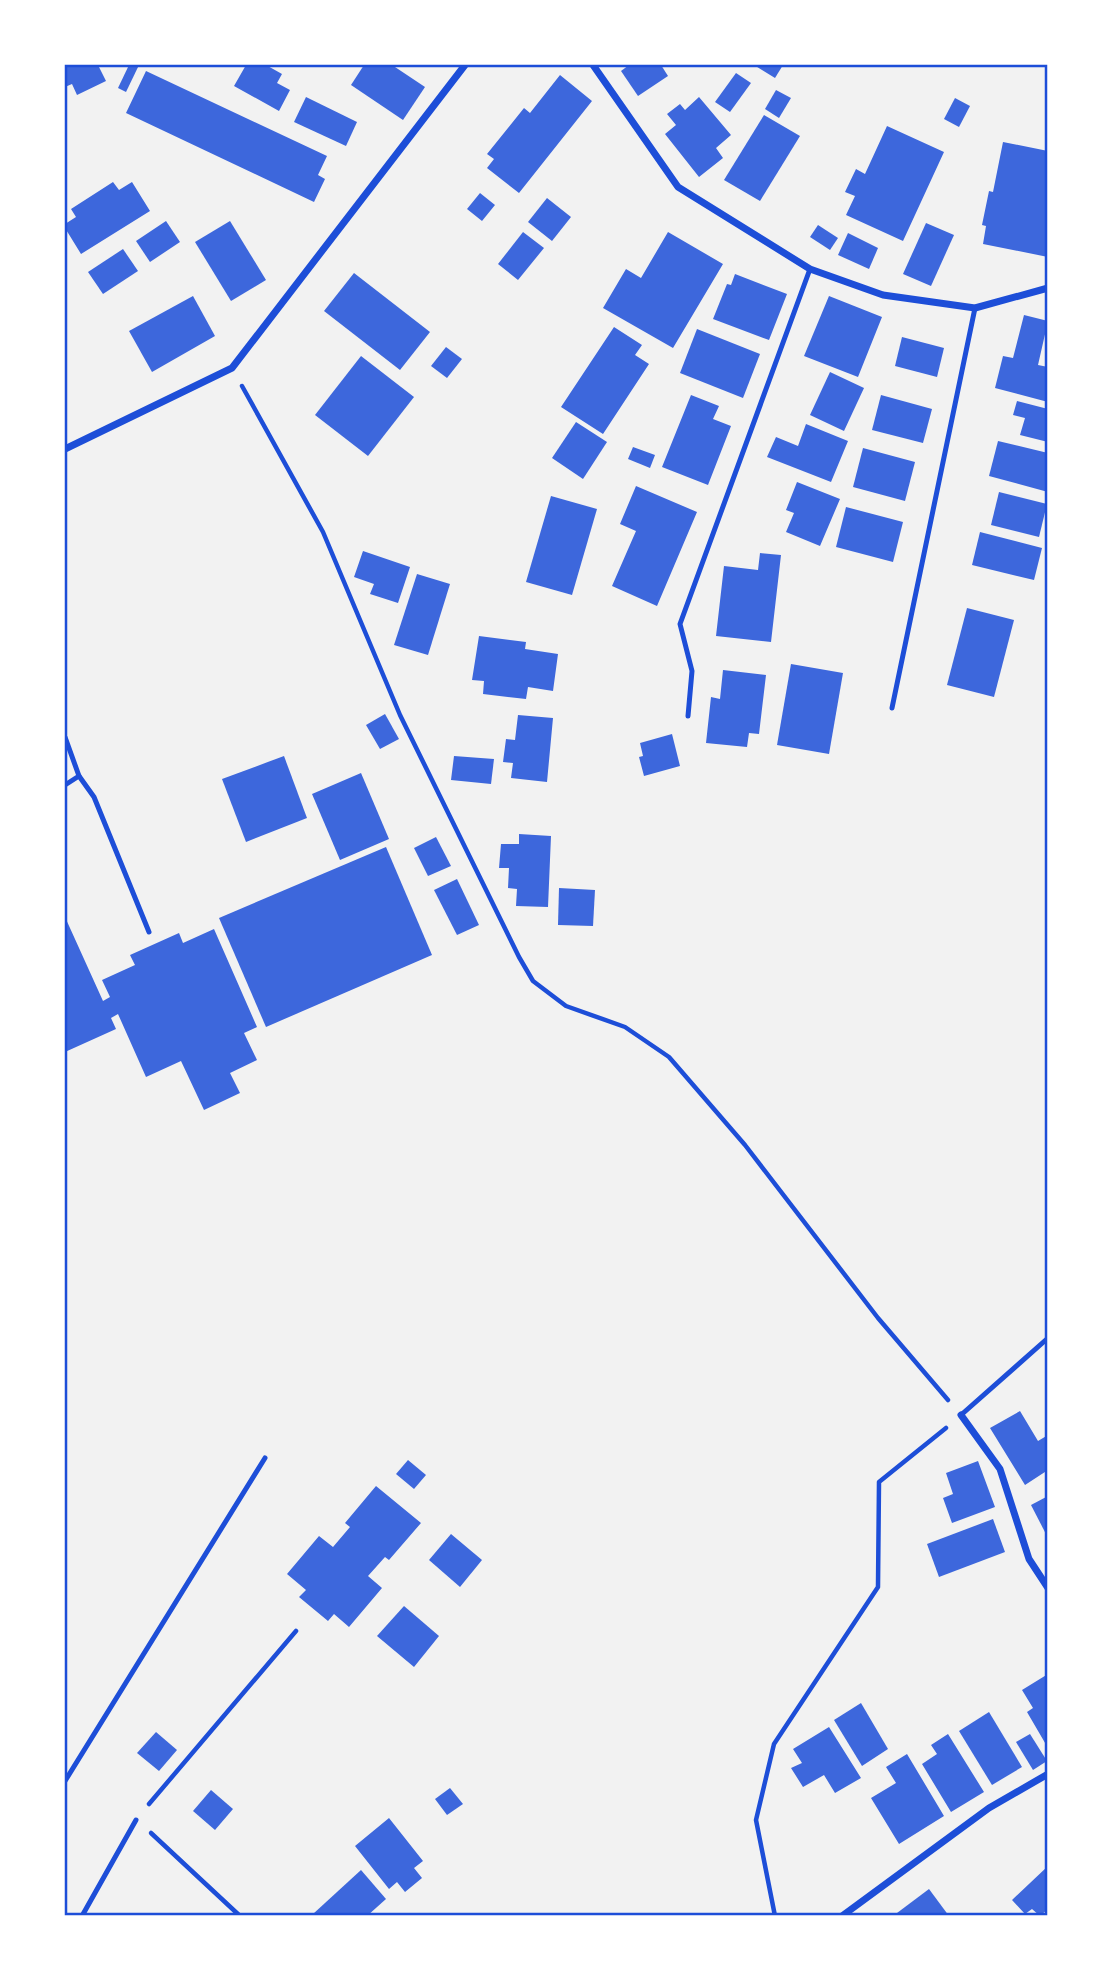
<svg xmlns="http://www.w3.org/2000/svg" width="1113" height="1981" viewBox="0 0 1113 1981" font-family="Commissioner,sans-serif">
	<rect width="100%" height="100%" fill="#f2f2f2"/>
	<g fill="#3d67dc">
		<polygon points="65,65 98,65 106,81 77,95 72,84 65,87"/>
		<polygon points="129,65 139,65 126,92 118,88"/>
		<polygon points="246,65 266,65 282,74 277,83 290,90 279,111 234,86"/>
		<polygon points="364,65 392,65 425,87 403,120 351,85"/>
		<polygon points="629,65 661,65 668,76 638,96 621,71"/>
		<polygon points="754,65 783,65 775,78"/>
		<polygon points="146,71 327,156 318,175 325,179 314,202 126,113"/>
		<polygon points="736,73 751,83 730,112 715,102"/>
		<polygon points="560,75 592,101 519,193 487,168 494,159 487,154 524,108 530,113"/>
		<polygon points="776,90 791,98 779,118 765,109"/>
		<polygon points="306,97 357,122 346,146 294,122"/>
		<polygon points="699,97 731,135 716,148 723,158 699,177 665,134 676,125 667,114 680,104 685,110"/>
		<polygon points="955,98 970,106 959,127 944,119"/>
		<polygon points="764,115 800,136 760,201 724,180"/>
		<polygon points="887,126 944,152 903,241 846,215 855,196 845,192 856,169 865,174"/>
		<polygon points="1003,142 1048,151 1048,257 983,244 986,226 982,225 989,191 993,192"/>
		<polygon points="113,182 119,190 132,182 150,211 81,254 65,228 65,224 76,217 71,209"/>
		<polygon points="480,193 495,205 482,221 467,209"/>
		<polygon points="547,198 571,217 552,241 528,222"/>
		<polygon points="166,221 180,242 150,262 136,241"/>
		<polygon points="230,221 266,280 231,301 195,242"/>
		<polygon points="926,223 954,235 931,286 903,274"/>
		<polygon points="818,225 838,238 830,250 810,237"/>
		<polygon points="523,232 544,248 518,280 498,264"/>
		<polygon points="668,232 723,264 673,348 603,308 626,269 641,278"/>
		<polygon points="848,233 878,248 869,269 838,255"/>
		<polygon points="123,249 138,271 103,294 88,272"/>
		<polygon points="354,273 430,332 400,370 324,311"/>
		<polygon points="735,274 787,294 769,340 713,319 727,284 731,285"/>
		<polygon points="193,296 215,336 152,372 129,331"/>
		<polygon points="829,296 882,317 858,377 804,356"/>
		<polygon points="1024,315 1048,321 1038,365 1048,367 1048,402 995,388 1003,356 1013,358"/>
		<polygon points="614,327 642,345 635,355 649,364 603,434 561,407"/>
		<polygon points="697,329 760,354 743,398 680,373"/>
		<polygon points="902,337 944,348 937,377 895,366"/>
		<polygon points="446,347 462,359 447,378 431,366"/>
		<polygon points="361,356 414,397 368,456 315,415"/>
		<polygon points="830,372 864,388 844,431 810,415"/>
		<polygon points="691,395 719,406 713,419 731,426 708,485 662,467"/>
		<polygon points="881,395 932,409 923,443 872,430"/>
		<polygon points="1017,401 1048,409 1048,442 1020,435 1025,418 1013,415"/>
		<polygon points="576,422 607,442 583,479 552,458"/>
		<polygon points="806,424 848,441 831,482 767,457 776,437 798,446"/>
		<polygon points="998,441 1048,453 1048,492 989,476"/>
		<polygon points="633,447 655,455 650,468 628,459"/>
		<polygon points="863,448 915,462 905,501 853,487"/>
		<polygon points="797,482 840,499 820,546 786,532 794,513 786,510"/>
		<polygon points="636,486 697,512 657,606 612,586 636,531 620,524"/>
		<polygon points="999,492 1047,504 1039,537 991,525"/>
		<polygon points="551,496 597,509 572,595 526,582"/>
		<polygon points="846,507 903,522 893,562 836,547"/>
		<polygon points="980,532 1042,548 1034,580 972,565"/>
		<polygon points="363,551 410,567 398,603 370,594 374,584 354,577"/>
		<polygon points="760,553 781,555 771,642 716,636 724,566 758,570"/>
		<polygon points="417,574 450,584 428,655 394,645"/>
		<polygon points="967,608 1014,620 994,697 947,685"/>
		<polygon points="479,636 526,642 525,649 558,654 553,691 528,687 526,699 483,694 484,681 472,680"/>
		<polygon points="791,664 843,673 829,754 777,745"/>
		<polygon points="723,670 766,675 759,734 749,733 747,747 706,743 711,697 720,699"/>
		<polygon points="385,714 399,739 380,749 366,725"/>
		<polygon points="518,715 553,718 547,782 511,778 513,763 503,762 506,739 515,740"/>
		<polygon points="672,734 680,766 644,776 639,757 643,756 640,743"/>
		<polygon points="284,756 307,818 246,842 222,779"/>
		<polygon points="454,756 494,759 491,784 451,780"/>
		<polygon points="361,773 389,839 340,860 312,794"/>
		<polygon points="519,834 551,836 548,907 516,906 517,889 508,888 509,868 499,868 501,844 519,844"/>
		<polygon points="436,837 451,866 428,876 414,848"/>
		<polygon points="386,847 432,955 266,1027 219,918"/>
		<polygon points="457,879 479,925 457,935 434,890"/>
		<polygon points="559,888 595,890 593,926 558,925"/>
		<polygon points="65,917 103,1001 110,997 102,980 135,965 130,955 179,933 183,943 214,929 257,1027 244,1033 257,1060 230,1073 240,1093 204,1110 181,1061 146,1077 118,1014 111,1018 116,1029 65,1052"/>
		<polygon points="1020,1411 1038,1441 1048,1435 1048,1470 1025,1485 990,1428"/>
		<polygon points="408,1460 426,1475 414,1489 396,1474"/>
		<polygon points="978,1461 995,1507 952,1523 943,1498 953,1494 946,1473"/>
		<polygon points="376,1486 421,1523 389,1560 385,1557 368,1576 382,1588 349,1627 334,1614 328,1621 299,1597 306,1590 287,1574 319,1536 333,1547 350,1527 345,1523"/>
		<polygon points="1048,1496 1048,1538 1031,1505"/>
		<polygon points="993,1519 1005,1552 939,1577 927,1544"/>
		<polygon points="451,1534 482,1560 460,1587 429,1560"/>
		<polygon points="404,1606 439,1636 414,1667 377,1636"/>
		<polygon points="1048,1674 1048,1748 1027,1712 1033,1708 1022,1690"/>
		<polygon points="861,1703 888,1749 862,1766 834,1720"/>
		<polygon points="989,1712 1022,1767 992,1785 959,1731"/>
		<polygon points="829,1727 861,1778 835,1793 824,1775 803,1787 791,1768 802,1763 793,1749"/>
		<polygon points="156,1732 177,1750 159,1771 137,1753"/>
		<polygon points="948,1734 984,1792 951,1812 922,1764 937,1754 931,1745"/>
		<polygon points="1030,1734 1047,1761 1033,1770 1016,1742"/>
		<polygon points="907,1754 944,1816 899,1844 871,1798 896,1783 886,1767"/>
		<polygon points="450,1788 463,1804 447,1815 435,1799"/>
		<polygon points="211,1790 233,1809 215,1830 193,1811"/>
		<polygon points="389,1818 423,1861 414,1868 422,1878 405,1892 397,1882 389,1889 355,1846"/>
		<polygon points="1048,1866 1048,1909 1040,1916 1032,1909 1025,1914 1012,1900"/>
		<polygon points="361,1870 386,1899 367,1916 316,1916 313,1914"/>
		<polygon points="929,1889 949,1916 893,1916"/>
	</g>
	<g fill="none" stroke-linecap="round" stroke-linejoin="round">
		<g stroke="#1d4ed8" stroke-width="4.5">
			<polyline points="242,386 323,532 400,715 519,957 533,981 566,1006 625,1027 669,1057 745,1145 878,1318 948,1400"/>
			<polyline points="149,1804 296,1631"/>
			<polyline points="151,1833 240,1916"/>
			<polyline points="775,1916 756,1820 774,1744 878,1587 879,1482 946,1428"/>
		</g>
		<g stroke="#1d4ed8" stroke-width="5">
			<polyline points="892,708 975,308"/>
			<polyline points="688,716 692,671 680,624 810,269"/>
			<polyline points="65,737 79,776 65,785"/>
			<polyline points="79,776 94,797 149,932"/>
			<polyline points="961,1415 1048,1338"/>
			<polyline points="65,1781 265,1458"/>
			<polyline points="82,1916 136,1820"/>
		</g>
		<g stroke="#1d4ed8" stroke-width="7">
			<polyline points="593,65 678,187 810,269 883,295 975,308 1048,288"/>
			<polyline points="65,449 232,368 465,65"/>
			<polyline points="961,1415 1000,1469 1029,1559 1048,1588"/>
			<polyline points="842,1916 989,1808 1048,1774"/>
		</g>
	</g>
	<rect width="1113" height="1981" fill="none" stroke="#ffffff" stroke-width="133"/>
	<rect x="66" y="66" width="980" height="1848" fill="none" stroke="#1d4ed8" stroke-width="2.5"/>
</svg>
